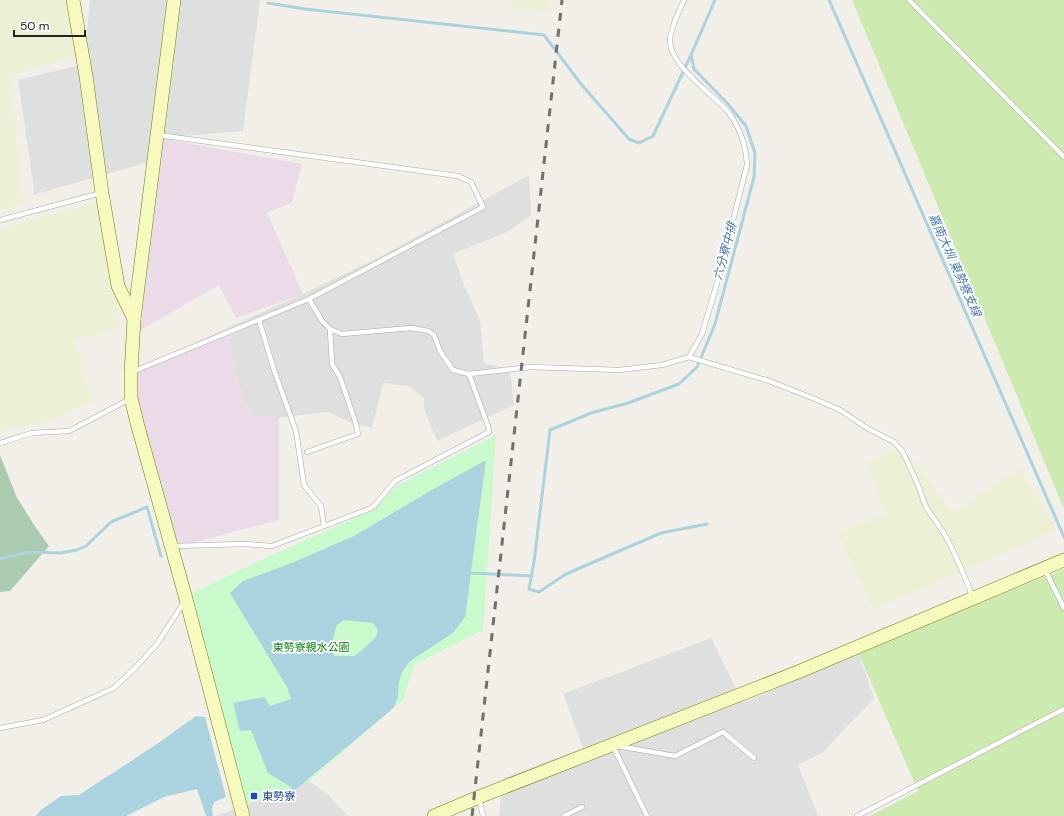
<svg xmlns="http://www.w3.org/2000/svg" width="1064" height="816" viewBox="0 0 1064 816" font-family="'DM Sans','Noto Sans TC',sans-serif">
	<rect width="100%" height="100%" fill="#f2efe9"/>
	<g fill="#e0dfdf">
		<polygon points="90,0 166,0 175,8 176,0 260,0 243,131 159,138 156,160 33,195 34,189 18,80 84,64"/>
		<polygon points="529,175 531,215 509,231 453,254 464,285 480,320 484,363 510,369 514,405 437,441 424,408 424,398 408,386 383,383 372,428 352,423 328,412 275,418 253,416 245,403 231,356 231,326 303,294 376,259"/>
		<polygon points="711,638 743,703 858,652 874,698 823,752 798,765 818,816 499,816 503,778 583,748 563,694"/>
		<polygon points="309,781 326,793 348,816 216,816"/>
	</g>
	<g fill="#ebdbe8">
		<polygon points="159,138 302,164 292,202 267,213 303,294 236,318 219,285 135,333"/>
		<polygon points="231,326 231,356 245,403 253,416 279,417 279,520 172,548 137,424 132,373"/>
	</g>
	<g fill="#eef0d5">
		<polygon points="0,0 67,0 77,56 10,75 23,204 0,210"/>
		<polygon points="513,0 550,0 549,12 512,8"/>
		<polygon points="97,202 121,328 75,340 92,403 48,421 0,431 0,229"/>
		<polygon points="904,448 953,513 1020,468 1057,530 873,610 838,532 885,514 867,462"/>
	</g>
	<g fill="#cdebb0">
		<polygon points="852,0 1064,0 1064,509"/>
		<polygon points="1064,569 1064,816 870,816 918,791 858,652"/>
	</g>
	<polygon fill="#aacbaf" points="0,455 17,498 36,528 49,546 10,591 0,592"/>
	<polygon fill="#c8facc" points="496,435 483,630 414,665 403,700 309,781 247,804 192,593 259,561 373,510 398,485"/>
	<g fill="#aad3df" fill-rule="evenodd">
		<path d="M486,460L465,617L453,633L410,661L402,672L399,682L398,696L394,707L385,715L295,790L268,773L251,730L240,731L233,703L264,697L270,706L291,699L287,687L230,593L243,581L294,562L354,536L430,491ZM344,620L373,623L378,630L376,637L361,651L354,656H334L331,645L337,625Z"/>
		<polygon points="196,716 205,717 226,797 214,802 212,809 213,816 206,816 197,789 164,797 126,816 36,816 41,810 61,796 79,795 157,744"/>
	</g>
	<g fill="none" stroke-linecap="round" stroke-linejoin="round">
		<g stroke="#aad3df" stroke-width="3">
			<polyline points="829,0 1064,537"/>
			<polyline points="268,3 305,9 544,35 581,84 629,139 639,143 653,136 691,55"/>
			<polyline points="707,524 661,533 566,574 539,592 529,589 534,562 550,430 591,413 628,403 679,384 697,367 715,324 754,177 755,153 746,126 728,104 694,69 691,55 715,0"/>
			<polyline points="0,559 28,552 60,553 77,550 86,546 111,522 147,507 161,556"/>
			<polyline points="471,573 532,576"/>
		</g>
		<defs>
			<g id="lane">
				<polyline points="909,0 1064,157"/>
				<polyline points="0,220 101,193"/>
				<polyline points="259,320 274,370 296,431 304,485 321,506 324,526"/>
				<polyline points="689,357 769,381 815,399 840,410 867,428 894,442 902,451 908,463 918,485 926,507 945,535 953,550 969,587 972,597"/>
				<polyline points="132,372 309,299 483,207 471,182 458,176 158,135"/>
				<path d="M469,374L531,367L619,370L662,365L689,357L702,334L718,280L747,165C746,147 740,128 729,113C713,94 670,66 670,41C670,29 679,11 684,0"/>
				<polyline points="0,443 32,433 69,431 130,399"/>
				<polyline points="307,452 358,434 356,424 340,377 332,364 330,329"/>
				<polyline points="174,546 244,544 272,546 369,509 374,506 395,481 489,432 488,426 469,374 453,370 440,351 434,335 428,331 411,328 342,334 330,329 322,321 309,299"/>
				<polyline points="1045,570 1064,608"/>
				<polyline points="0,728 43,720 114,688 135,668 157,644 184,602"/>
				<polyline points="613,746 647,816"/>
				<polyline points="618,746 675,756 723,732 754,758"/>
				<polyline points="479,798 483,816"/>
				<polyline points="564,816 582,807"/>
				<polyline points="857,816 1064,709"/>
			</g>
			<g id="secondary">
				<polyline points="73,0 86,76 102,193 118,286 134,319"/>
				<polyline points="174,0 134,319 131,373 131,398 137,423 186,599 243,816"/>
				<polyline points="434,816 479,797 798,672 1064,560"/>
			</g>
		</defs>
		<use href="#lane" stroke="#a9a9a9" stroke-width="5.5"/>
		<use href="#secondary" stroke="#707d05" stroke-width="14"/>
		<use href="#lane" stroke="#fff" stroke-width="4.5"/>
		<use href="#secondary" stroke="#f7fabf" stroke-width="13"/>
		<polyline stroke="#707070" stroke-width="3" stroke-dasharray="8 8" stroke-linecap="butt" points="472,816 562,0"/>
	</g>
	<rect fill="#1a4fb4" stroke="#fff" stroke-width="1.5" x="250" y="792" width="8" height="8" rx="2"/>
	<g text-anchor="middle" stroke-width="3.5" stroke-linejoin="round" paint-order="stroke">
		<g font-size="11" fill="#0c8416" stroke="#fff">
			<text x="311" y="651">東勢寮親水公園</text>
		</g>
		<g font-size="11" fill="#164399" stroke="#fff" text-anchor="start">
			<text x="262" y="800">東勢寮</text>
		</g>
		<g font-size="12" font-style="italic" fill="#4a7aab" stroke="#fff">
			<text transform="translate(725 251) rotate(-75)" y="4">六分寮中排</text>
			<text transform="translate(955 265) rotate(66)" y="4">嘉南大圳 東勢寮支線</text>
		</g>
	</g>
	<path d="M14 30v6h71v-6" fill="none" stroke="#222222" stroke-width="2"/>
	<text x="20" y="30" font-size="12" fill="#222222" stroke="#ffffff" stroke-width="3" paint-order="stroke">50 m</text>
</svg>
